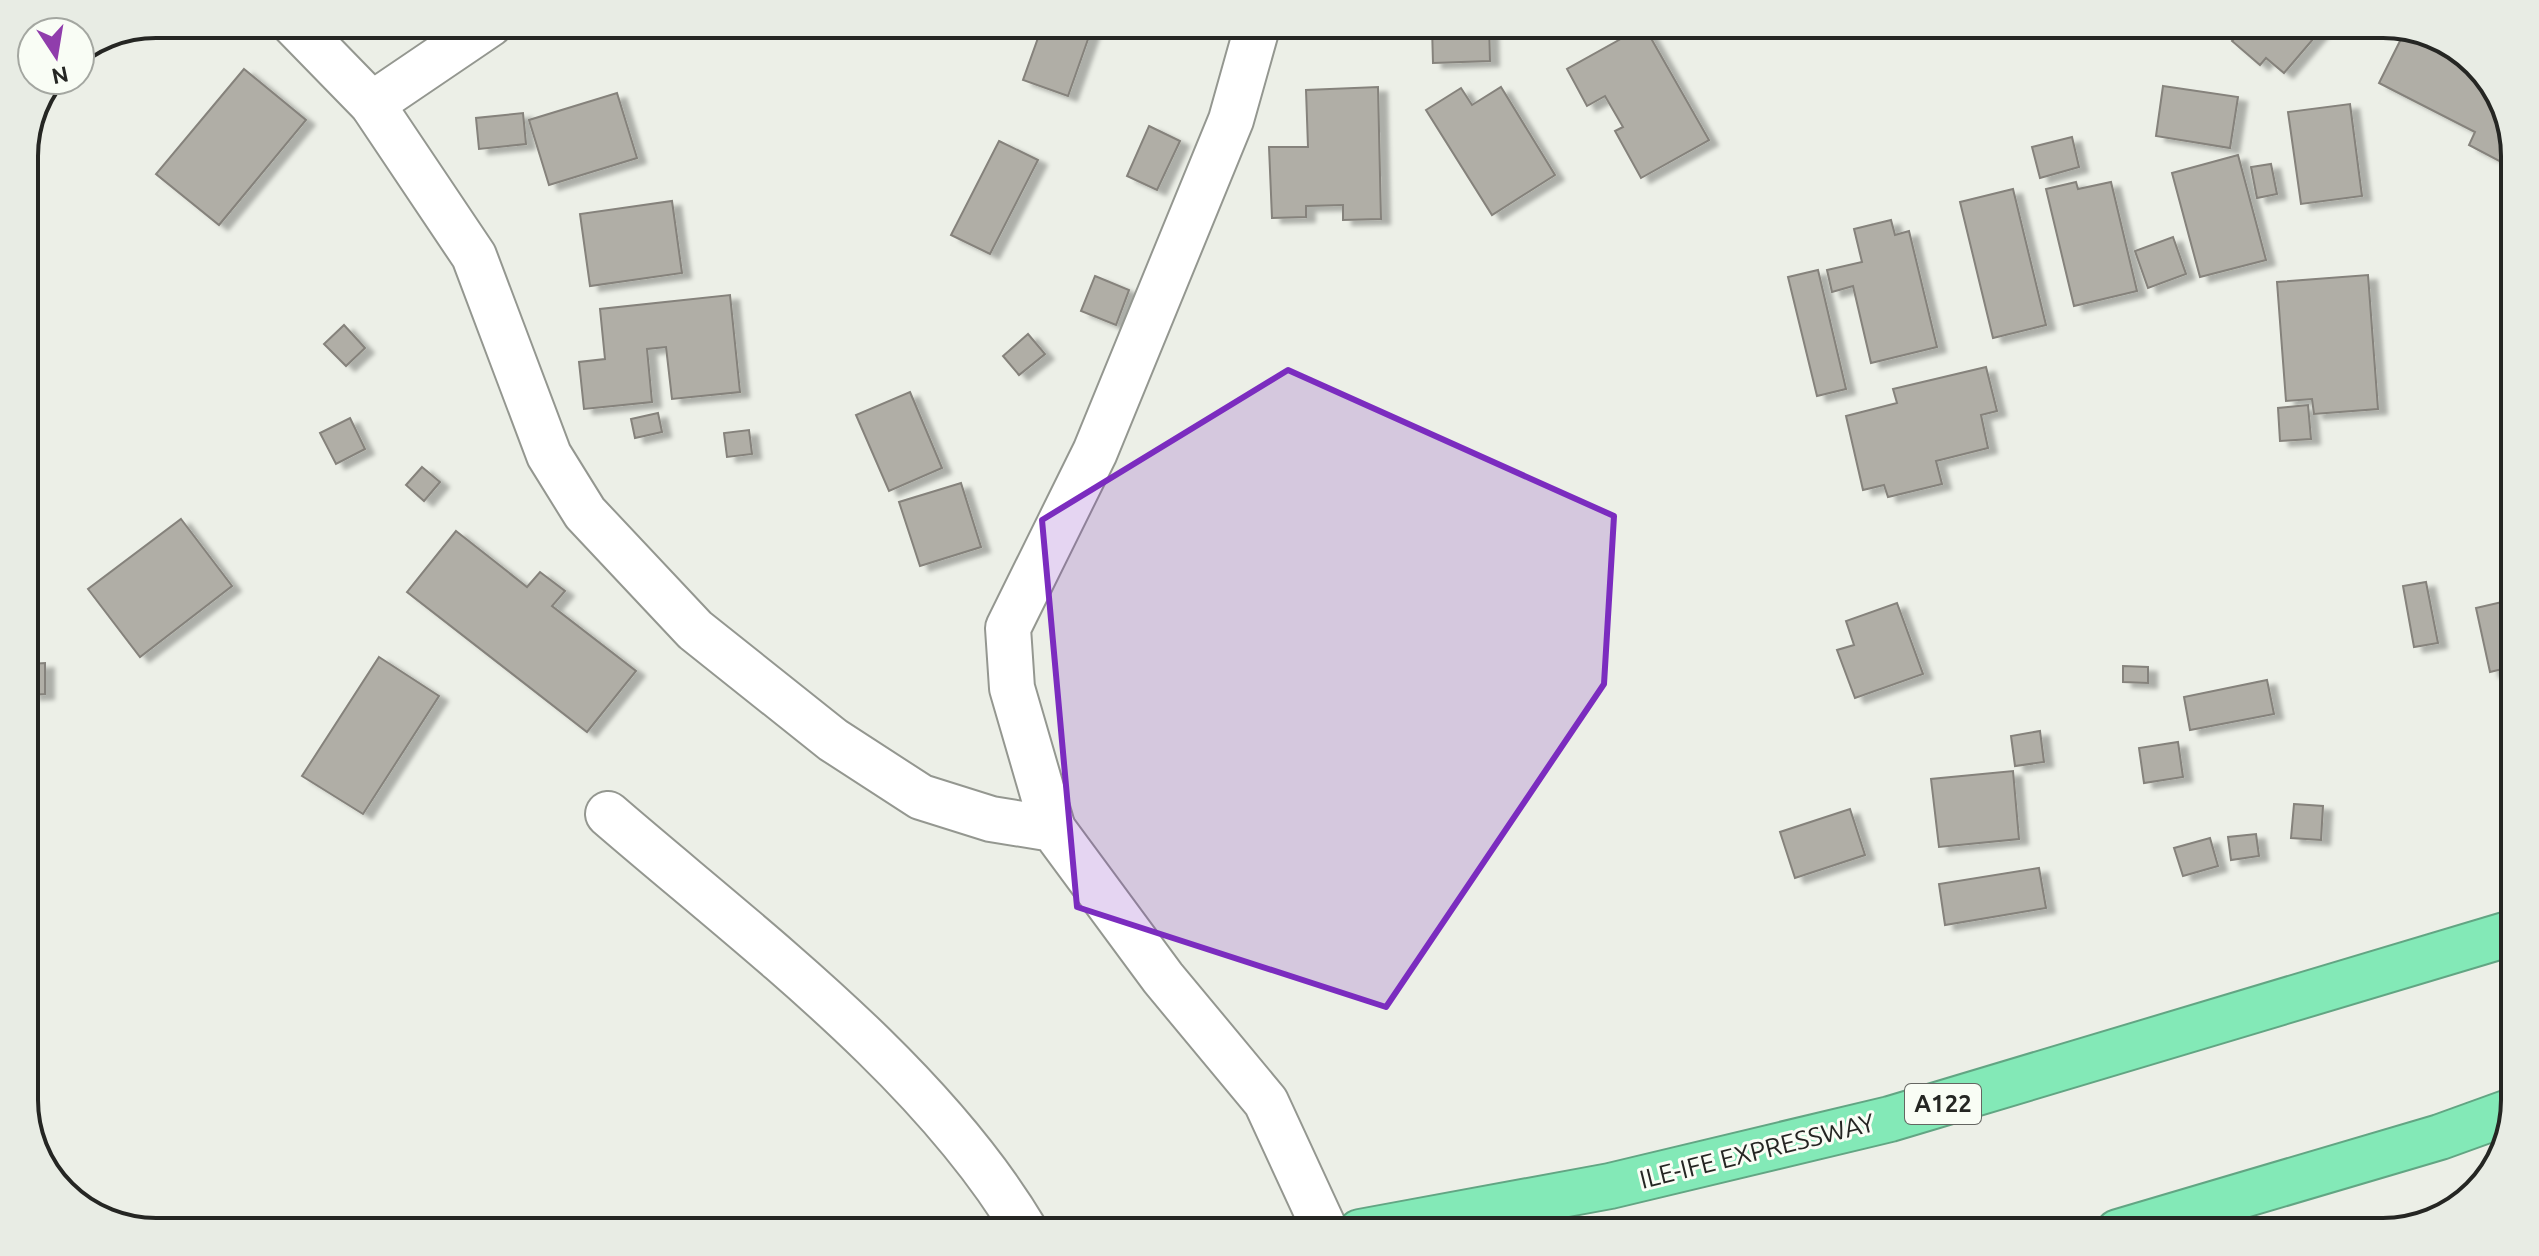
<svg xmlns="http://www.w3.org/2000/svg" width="2539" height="1256" viewBox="0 0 2539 1256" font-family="Ubuntu,sans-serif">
	<defs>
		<filter id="shadow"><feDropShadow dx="9" dy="5" stdDeviation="2" flood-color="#0004"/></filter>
	</defs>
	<rect width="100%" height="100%" fill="#ecefe7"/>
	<g fill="#b0aea6" stroke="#85827b" stroke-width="2" filter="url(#shadow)">
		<polygon points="1043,24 1093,25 1068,96 1023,80"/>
		<polygon points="1351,24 1489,24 1490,61 1433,63 1432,27 1351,30"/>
		<polygon points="2247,24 2326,24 2284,73 2266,58 2260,65 2232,41"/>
		<polygon points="1644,26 1709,140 1641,178 1615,131 1623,127 1605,96 1587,106 1567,69"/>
		<polygon points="2406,29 2441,37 2492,82 2513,143 2503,163 2469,145 2475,132 2379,83"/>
		<polygon points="244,69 306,120 219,225 156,174"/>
		<polygon points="2163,86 2238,97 2230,148 2156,136"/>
		<polygon points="1378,87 1381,219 1343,220 1343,205 1306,206 1306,217 1272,218 1269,147 1308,147 1306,90"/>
		<polygon points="1501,87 1555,175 1492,215 1426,110 1461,88 1472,105"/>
		<polygon points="617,93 637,158 549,185 529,120"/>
		<polygon points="2350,104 2362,196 2301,204 2288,112"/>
		<polygon points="523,113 526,144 479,149 476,118"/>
		<polygon points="1149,126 1180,141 1157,190 1127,176"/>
		<polygon points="2072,137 2079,167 2040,178 2032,147"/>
		<polygon points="999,141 1038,160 990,254 951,235"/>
		<polygon points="2238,155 2266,260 2200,277 2172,173"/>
		<polygon points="2271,164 2277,194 2257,198 2251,167"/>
		<polygon points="2076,182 2078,189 2111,182 2137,291 2074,306 2046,189"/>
		<polygon points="2013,189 2046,325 1993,338 1960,202"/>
		<polygon points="672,201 682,273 590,286 580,214"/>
		<polygon points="1891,220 1895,235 1909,231 1937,347 1871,363 1853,286 1832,292 1827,270 1862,262 1854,229"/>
		<polygon points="2173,237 2186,274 2148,288 2135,251"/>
		<polygon points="1818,270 1846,389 1817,396 1788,277"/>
		<polygon points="2368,275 2378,409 2314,414 2312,399 2286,401 2277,282"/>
		<polygon points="1095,276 1129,290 1116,325 1081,311"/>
		<polygon points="730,295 740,392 672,399 666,347 647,349 652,402 584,409 579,362 605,359 600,309"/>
		<polygon points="344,325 365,348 346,366 324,344"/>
		<polygon points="1028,334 1045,354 1019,375 1003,356"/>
		<polygon points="1986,367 1997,411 1981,415 1988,448 1936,461 1942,484 1888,497 1884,485 1863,490 1846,416 1897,403 1893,389"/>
		<polygon points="910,392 942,468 889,491 856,415"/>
		<polygon points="2308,405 2311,439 2280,441 2278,408"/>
		<polygon points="658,413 662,432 635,438 631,419"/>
		<polygon points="350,418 365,449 336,464 320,433"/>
		<polygon points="749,430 752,454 727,457 724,433"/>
		<polygon points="422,467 440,482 424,501 406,485"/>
		<polygon points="961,483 981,547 920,566 899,502"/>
		<polygon points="181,519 232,586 140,657 88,589"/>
		<polygon points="456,531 527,587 540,572 565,591 552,606 636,671 587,732 407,592"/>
		<polygon points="2426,582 2438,643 2414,647 2403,586"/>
		<polygon points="2515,599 2515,666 2490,672 2476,608"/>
		<polygon points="1897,603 1923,674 1855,698 1837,650 1854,645 1846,621"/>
		<polygon points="379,657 439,696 363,814 302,776"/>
		<polygon points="45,663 45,694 31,695 30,664"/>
		<polygon points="2123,666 2148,667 2148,683 2123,682"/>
		<polygon points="2267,680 2274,714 2190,730 2184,697"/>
		<polygon points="2040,731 2044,762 2015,766 2011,736"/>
		<polygon points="2178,742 2183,777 2144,783 2139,748"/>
		<polygon points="2013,771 2019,839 1939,847 1931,779"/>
		<polygon points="2294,804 2323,806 2321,840 2291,838"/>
		<polygon points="1850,809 1865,855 1795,878 1780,832"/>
		<polygon points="2256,834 2259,856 2231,860 2228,837"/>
		<polygon points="2210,838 2218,866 2183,876 2174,848"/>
		<polygon points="2039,868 2046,908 1945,925 1939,884"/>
	</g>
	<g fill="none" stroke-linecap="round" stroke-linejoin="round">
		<defs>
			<g id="street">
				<polyline points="294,24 372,104 474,256 549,455 585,513 695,630 833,740 921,797 991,819 1053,829 1163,978 1266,1102 1326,1232"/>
				<polyline points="372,104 490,24"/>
				<path d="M608,814C749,936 931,1071 1026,1232"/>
				<polyline points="1053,829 1012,688 1008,628 1095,452 1231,120 1258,24"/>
			</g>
			<g id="highway">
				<polyline points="1360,1232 1610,1186 1890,1119 2515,932"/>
				<polyline points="2118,1232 2440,1137 2512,1111"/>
			</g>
		</defs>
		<use href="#street" stroke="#949790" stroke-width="48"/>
		<use href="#highway" stroke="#62a583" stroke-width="48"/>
		<use href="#street" stroke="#fff" stroke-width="44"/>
		<use href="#highway" stroke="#83e9b7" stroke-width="44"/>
	</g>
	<path fill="#7b2cbf" fill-opacity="0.2" stroke="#7b2cbf" stroke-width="6" stroke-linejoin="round" d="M1288,370L1614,516L1604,684L1386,1007L1077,907L1042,520Z"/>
	<g text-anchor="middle" stroke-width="6" stroke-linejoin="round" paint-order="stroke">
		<rect fill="#f9fdf5" stroke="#656662" stroke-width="2" x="1905" y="1084" width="76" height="40" rx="6"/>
		<g font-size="24" font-weight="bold" fill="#252623">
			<text x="1943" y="1112">A122</text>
		</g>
		<g font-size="26" fill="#252623" stroke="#f9fdf5">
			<text transform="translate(1757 1151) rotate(-14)" y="9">ILE-IFE EXPRESSWAY</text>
		</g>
	</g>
	<path d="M0 0H2539V1256H0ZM156 38H2383A118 118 0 0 1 2501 156V1100A118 118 0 0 1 2383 1218H156A118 118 0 0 1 38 1100V156A118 118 0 0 1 156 38Z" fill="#e8ece4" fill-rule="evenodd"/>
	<path fill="none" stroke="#252623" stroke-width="4" d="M156 38H2383A118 118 0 0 1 2501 156V1100A118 118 0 0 1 2383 1218H156A118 118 0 0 1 38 1100V156A118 118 0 0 1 156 38Z"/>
	<g transform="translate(56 56) rotate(168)"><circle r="38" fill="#f9fdf5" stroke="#a4a7a1" stroke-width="2"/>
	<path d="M0-6L14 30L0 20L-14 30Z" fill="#903dac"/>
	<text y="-12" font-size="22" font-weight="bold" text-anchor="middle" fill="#252623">N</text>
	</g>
</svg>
